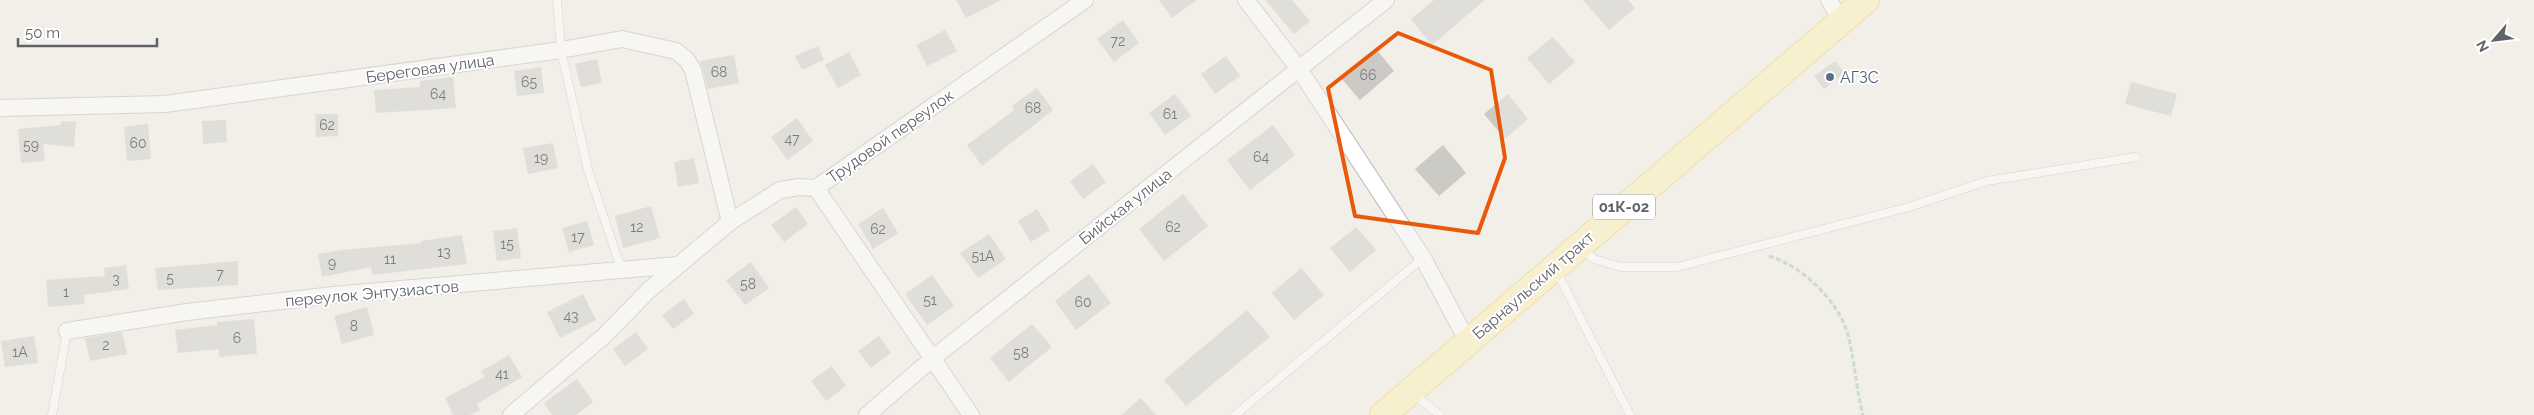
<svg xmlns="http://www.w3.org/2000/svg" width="2534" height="415" viewBox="0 0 2534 415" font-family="Raleway,sans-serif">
	<rect width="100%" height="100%" fill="#f1efe8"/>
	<g fill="#cccac5">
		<polygon points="956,0 1001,0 966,18"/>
		<polygon points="1159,0 1197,0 1172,18"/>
		<polygon points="1265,0 1292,0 1310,21 1294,34"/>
		<polygon points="1434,0 1485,0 1432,45 1411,19"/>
		<polygon points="1583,0 1628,0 1635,8 1609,30"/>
		<polygon points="1123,20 1139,43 1114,62 1097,39"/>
		<polygon points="945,30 957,51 927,66 916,45"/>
		<polygon points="1553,37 1575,62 1549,84 1527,58"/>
		<polygon points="818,46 824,60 802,70 795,56"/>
		<polygon points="1376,49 1394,71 1360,100 1341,78"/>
		<polygon points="849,52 861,75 838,88 825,65"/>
		<polygon points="734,55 739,83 708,89 700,61"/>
		<polygon points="1226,56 1240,76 1215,94 1201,74"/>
		<polygon points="597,59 602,83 581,87 575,64"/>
		<polygon points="1835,61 1845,73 1824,89 1814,76"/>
		<polygon points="541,67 544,93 517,96 514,71"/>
		<polygon points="453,77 456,108 376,113 374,90 420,87 420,81"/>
		<polygon points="2131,82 2177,94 2171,116 2125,104"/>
		<polygon points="1037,88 1053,110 982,166 967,145 1014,110 1012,106"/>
		<polygon points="1175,94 1191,116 1165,135 1149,113"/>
		<polygon points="1508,94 1528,119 1505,139 1484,114"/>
		<polygon points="315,114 338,114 338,136 316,137"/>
		<polygon points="797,118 813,141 787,160 771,137"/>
		<polygon points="226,120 227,142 203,144 202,121"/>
		<polygon points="61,121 76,122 74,147 43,144 45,161 21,163 18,129 61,125"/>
		<polygon points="148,124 151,159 127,161 124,127"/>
		<polygon points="1273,125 1295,155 1250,190 1227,160"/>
		<polygon points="553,143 558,168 528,174 523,148"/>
		<polygon points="1443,145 1466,173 1439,196 1415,169"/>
		<polygon points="694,158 699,183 678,187 674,162"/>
		<polygon points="1093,164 1106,182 1083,199 1070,181"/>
		<polygon points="1183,194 1208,226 1164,261 1139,229"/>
		<polygon points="651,206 660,238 623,248 615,216"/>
		<polygon points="796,207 808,224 784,242 771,225"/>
		<polygon points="883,208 898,233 873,249 858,224"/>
		<polygon points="1037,209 1050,230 1031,242 1018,221"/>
		<polygon points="587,221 594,245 569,252 562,228"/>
		<polygon points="1356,227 1376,250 1350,272 1330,248"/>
		<polygon points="517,228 521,258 497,261 493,231"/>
		<polygon points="989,234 1006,259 978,278 960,253"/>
		<polygon points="462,235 467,264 372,275 371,267 322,277 318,254 342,250 421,243 421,241"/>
		<polygon points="238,261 238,285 158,290 155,268"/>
		<polygon points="751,262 769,288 745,305 726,280"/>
		<polygon points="126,265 129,289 84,295 85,304 48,307 46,280 105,276 104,268"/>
		<polygon points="1301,268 1324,295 1294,320 1272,293"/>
		<polygon points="1089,274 1111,303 1076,330 1055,301"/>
		<polygon points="932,275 954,306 927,325 905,294"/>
		<polygon points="583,294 596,320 560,338 547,312"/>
		<polygon points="684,299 694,314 673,329 662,315"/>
		<polygon points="367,307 374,335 342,344 334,316"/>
		<polygon points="1247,310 1270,337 1186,406 1164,380"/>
		<polygon points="254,319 257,354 219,357 219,349 178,353 175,330 217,325 217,322"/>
		<polygon points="1032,324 1052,347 1009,382 990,358"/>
		<polygon points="122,332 127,354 90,361 85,338"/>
		<polygon points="636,332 648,349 625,366 613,349"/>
		<polygon points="34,336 38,363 5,367 1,341"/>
		<polygon points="879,336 891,353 871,368 858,351"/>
		<polygon points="509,355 522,377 477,404 480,410 470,415 453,415 445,398 485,377 481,371"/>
		<polygon points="832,366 846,386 826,401 811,381"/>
		<polygon points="577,379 593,402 576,415 552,415 544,403"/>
		<polygon points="1141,398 1156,415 1121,415"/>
	</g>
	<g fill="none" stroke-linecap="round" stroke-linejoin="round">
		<defs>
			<g id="lane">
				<polyline points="557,0 561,50 588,170 622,271"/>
				<polyline points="1582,248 1594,259 1621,267 1677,267 1909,207 1987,181 2136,157"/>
				<polyline points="1557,272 1630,415"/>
				<polyline points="1414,395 1440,415"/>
				<polyline points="52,415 67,331"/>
				<polyline points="1235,415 1423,258"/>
			</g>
			<g id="street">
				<polyline points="1246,0 1299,69 1423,258 1468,342"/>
				<polyline points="1829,0 1841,21"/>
				<polyline points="0,108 165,104 561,50 622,39 676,51 687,60 693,70 730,222"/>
				<polyline points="816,188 971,415"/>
				<polyline points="67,331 187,312 333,295 678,265"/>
				<polyline points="511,415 604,336 649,290 730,222 780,190 799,187 816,188 1085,0"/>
				<polyline points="867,415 933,358 1386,0"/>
			</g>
			<polyline id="primary" points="1383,415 1866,0"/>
		</defs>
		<use href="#lane" stroke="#b5b8bc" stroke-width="9"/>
		<use href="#street" stroke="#b5b8bc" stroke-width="18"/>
		<use href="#primary" stroke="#f2c960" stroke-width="28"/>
		<path stroke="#9cc7a9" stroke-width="3" stroke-dasharray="5 2.5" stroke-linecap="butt" d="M1769,256C1802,266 1839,301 1848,335C1855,362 1856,389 1863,415"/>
		<use href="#lane" stroke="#fff" stroke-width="8"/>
		<use href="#street" stroke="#fff" stroke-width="16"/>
		<use href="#primary" stroke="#fff2af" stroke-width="26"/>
	</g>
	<path d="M0 0H2534V415H0ZM1398,33L1491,70L1505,158L1478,233L1355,216L1328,88Z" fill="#f1efe8" fill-opacity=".55" fill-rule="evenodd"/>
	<path fill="none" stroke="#e8590c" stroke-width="4" stroke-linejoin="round" d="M1398,33L1491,70L1505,158L1478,233L1355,216L1328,88Z"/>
	<circle fill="#5c6f8a" stroke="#fff" stroke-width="2" cx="1830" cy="77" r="5"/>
	<g text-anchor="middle" stroke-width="4" stroke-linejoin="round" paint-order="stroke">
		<g font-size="14" fill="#7a7d7f">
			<text x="1118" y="46">72</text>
			<text x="719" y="77">68</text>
			<text x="1368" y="80">66</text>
			<text x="529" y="87">65</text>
			<text x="438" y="99">64</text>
			<text x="1033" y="113">68</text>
			<text x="1170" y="119">61</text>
			<text x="327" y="130">62</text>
			<text x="792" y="144">47</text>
			<text x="138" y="148">60</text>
			<text x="31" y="150">59</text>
			<text x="1261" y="162">64</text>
			<text x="541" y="163">19</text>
			<text x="637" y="232">12</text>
			<text x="1173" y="232">62</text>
			<text x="878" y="234">62</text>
			<text x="578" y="242">17</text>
			<text x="507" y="249">15</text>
			<text x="444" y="257">13</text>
			<text x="983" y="261">51А</text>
			<text x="390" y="264">11</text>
			<text x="332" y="268">9</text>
			<text x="220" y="279">7</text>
			<text x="170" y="283">5</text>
			<text x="116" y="284">3</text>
			<text x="748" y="289">58</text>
			<text x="66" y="297">1</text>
			<text x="930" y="305">51</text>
			<text x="1083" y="307">60</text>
			<text x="571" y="321">43</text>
			<text x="354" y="331">8</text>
			<text x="237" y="343">6</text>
			<text x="106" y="350">2</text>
			<text x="20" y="357">1А</text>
			<text x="1021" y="358">58</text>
			<text x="502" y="379">41</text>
		</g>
		<rect fill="#fff" stroke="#8f9295" stroke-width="1" x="1593" y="194.5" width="62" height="25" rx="4"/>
		<g font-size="15" font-weight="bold" fill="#5f6368">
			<text x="1624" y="212">01К-02</text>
		</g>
		<g font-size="16" fill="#5f6368" stroke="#fff">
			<text transform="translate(430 68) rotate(-8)" y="6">Береговая улица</text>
			<text transform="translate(890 136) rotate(-35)" y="6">Трудовой переулок</text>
			<text transform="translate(1125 206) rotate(-38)" y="6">Бийская улица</text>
			<text transform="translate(1533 285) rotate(-41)" y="6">Барнаульский тракт</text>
			<text transform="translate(372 293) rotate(-5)" y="6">переулок Энтузиастов</text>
		</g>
		<g font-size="16" fill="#4e5e75" stroke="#fff" text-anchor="start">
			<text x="1840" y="83">АГЗС</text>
		</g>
	</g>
	<g transform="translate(2494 40) rotate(242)" stroke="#ffffff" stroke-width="4" paint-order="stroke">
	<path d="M0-4L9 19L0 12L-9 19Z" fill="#5f6368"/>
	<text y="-8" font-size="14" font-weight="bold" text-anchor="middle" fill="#5f6368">N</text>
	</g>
	<path d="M18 38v8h139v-8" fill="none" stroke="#5f6368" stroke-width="2.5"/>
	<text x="25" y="38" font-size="15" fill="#5f6368" stroke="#ffffff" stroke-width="4" paint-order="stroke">50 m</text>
</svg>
